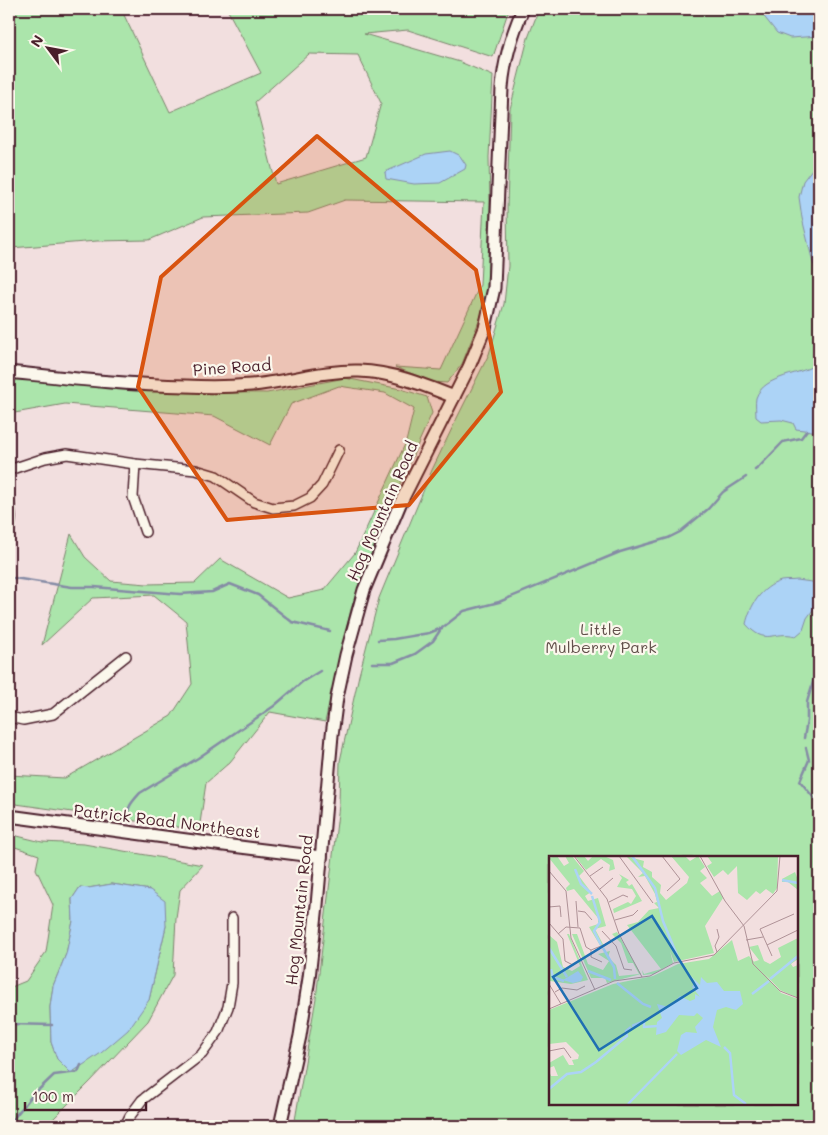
<svg xmlns="http://www.w3.org/2000/svg" width="828" height="1135" viewBox="0 0 828 1135" font-family="Mali,sans-serif">
	<rect width="100%" height="100%" fill="#f2dfdf"/>
	<filter id="ink" filterUnits="userSpaceOnUse"><feTurbulence type="fractalNoise" baseFrequency=".02" numOctaves="2"/><feDisplacementMap in="SourceGraphic" scale="10" xChannelSelector="R" yChannelSelector="G"/><feConvolveMatrix kernelMatrix="1 2 1 2 8 2 1 2 1" color-interpolation-filters="sRGB"/></filter>
	<g filter="url(#ink)">
		<g fill="#abe5ab" stroke="#7a826b" fill-rule="evenodd">
			<path d="M9,9H141L124,15L170,112L261,73L227,9H509L493,57L408,30L364,34L460,62L493,76L489,157L490,202L487,289L481,316L462,364L447,383L433,382L395,367L441,370L480,285L484,202L345,200L308,213L203,217L149,240L97,241L11,248L9,262ZM309,54L358,55L381,103L366,157L276,184L255,102Z"/>
			<path d="M539,9H819V1126H294L316,998L339,805L340,761L359,675L379,598L432,470L456,420L489,354L504,304L508,266L507,207L510,109L528,38ZM550,858H797V1104H550Z"/>
			<polygon points="9,378 170,392 267,393 345,378 401,389 427,397 432,413 382,524 351,609 325,722 270,712 230,762 206,783 199,830 9,803 9,775 65,778 171,716 192,684 186,621 154,595 93,598 42,645 71,534 85,557 111,581 147,584 195,583 220,559 288,598 324,590 355,553 406,442 414,409 385,393 339,386 291,404 270,445 214,416 65,404 9,414"/>
			<path d="M9,834L42,842L84,844L203,865L180,890L176,918L173,975L148,1021L90,1082L51,1121L47,1126H9V988L26,981L46,952L53,905L36,869L39,855L9,845ZM112,884L150,890L166,926L149,1000L57,1059L51,1042L50,1007L53,986L66,954L73,921L72,899L80,887L88,888Z"/>
		</g>
		<g fill="#acd3f6" stroke="#858ba5">
			<polygon points="762,9 819,9 819,36 790,38 777,33 762,14"/>
			<polygon points="450,151 460,156 466,165 465,169 440,183 414,184 386,179 385,172 426,154"/>
			<polygon points="819,160 819,276 813,263 802,218 799,197 803,181"/>
			<path d="M819,362V432L796,429L793,423L781,420L761,421L756,417C756,412 755,403 756,398C764,374 803,376 819,362Z"/>
			<path d="M797,580L819,583V603L815,607L807,618L803,630L796,636C773,630 766,647 746,624C750,606 761,587 781,581C786,580 792,581 797,580Z"/>
			<polygon points="112,884 150,890 165,901 166,926 149,1000 128,1030 101,1053 71,1073 57,1059 51,1042 50,1007 53,986 66,954 73,921 72,899 80,887 88,888"/>
		</g>
		<g fill="none" stroke-linecap="round" stroke-linejoin="round">
			<g stroke="#858ba5" stroke-width="2.5">
				<polyline points="755,470 759,467 783,442 801,438 807,430"/>
				<polyline points="14,578 72,587 94,587 180,594 212,592 230,584 258,595 292,622 330,631"/>
				<polyline points="378,640 394,639 429,633 442,628 464,611 499,602 620,552 668,538 680,532 708,509 723,492 746,477"/>
				<polyline points="372,663 393,663 415,654 433,641 441,629"/>
				<polyline points="804,738 807,721 807,702 814,679 814,659 819,638"/>
				<polyline points="806,748 809,760 800,781 818,803 817,815 819,816"/>
				<path d="M127,821C127,807 131,803 140,793L198,758L274,706L302,682L320,671"/>
				<polyline points="9,1024 52,1025"/>
				<polyline points="9,1124 30,1098 54,1075 78,1072 81,1065"/>
			</g>
			<defs>
				<g id="minor">
					<polyline points="135,464 133,497 145,532"/>
					<polyline points="9,470 45,458 67,454 135,464 196,470 216,476 254,502 273,508 294,506 310,498 322,485 339,450"/>
					<polyline points="9,499 11,518 9,532"/>
					<polyline points="9,717 23,720 53,714 126,656"/>
					<polyline points="125,1126 130,1116 142,1100 202,1054 218,1032 228,1007 232,983 232,918"/>
				</g>
				<g id="tertiary">
					<path d="M9,372C67,378 127,385 186,386C207,387 229,387 251,385C287,382 323,370 359,371C393,372 424,385 454,397"/>
					<polyline points="9,816 216,844 321,857"/>
					<path d="M280,1126L300,1036L309,978L317,905L332,735L337,697L346,655L364,590L400,504L469,367L485,328L494,288L502,88C504,61 512,34 523,9"/>
				</g>
			</defs>
			<use href="#minor" stroke="#4a1f2b" stroke-width="12"/>
			<use href="#tertiary" stroke="#4a1f2b" stroke-width="15"/>
			<use href="#minor" stroke="#fbf7ec" stroke-width="9"/>
			<use href="#tertiary" stroke="#fbf7ec" stroke-width="11"/>
		</g>
	</g>
	<path fill="#d8530f" fill-opacity="0.2" stroke="#d8530f" stroke-width="4" stroke-linejoin="round" d="M317,136L476,270L501,392L409,505L227,520L138,387L161,277Z"/>
	<g text-anchor="middle" stroke-width="4.5" stroke-linejoin="round" paint-order="stroke">
		<g font-size="16" fill="#4a1f2b" stroke="#fbf7ec">
			<text transform="translate(232 367) rotate(-4)" y="6">Pine Road</text>
			<text transform="translate(382 511) rotate(-66)" y="6">Hog Mountain Road</text>
			<text transform="translate(167 821) rotate(7)" y="6">Patrick Road Northeast</text>
			<text transform="translate(299 910) rotate(-84)" y="6">Hog Mountain Road</text>
		</g>
		<g font-size="16" fill="#62504b" stroke="#fbf7ec">
			<text x="601" y="635">Little<tspan x="601" dy="18">Mulberry Park</tspan></text>
		</g>
	</g>
	<g transform="translate(549 856)">
		<rect width="249" height="249" fill="#f2dfdf"/>
		<path d="M8,0L15,10L20,7L16,0H23L35,15L30,20L42,36L36,40L39,45L49,42L57,70L46,73L55,90L52,91L40,71L49,68V62L25,33L18,35L17,32L21,28L0,2ZM26,0H35L39,5L44,0H55L64,4L66,13L60,15L61,9L52,3L37,14ZM77,0L95,5L94,11L103,16V21L112,29L111,37L117,44L138,27L140,21L122,0H136L141,5L149,0L156,11L151,15L158,22L151,27L163,40L171,35L174,42L156,70L165,97L125,106L121,95L124,107L105,118L94,119L93,114L95,118L112,113L78,69L89,66L100,54L110,52L105,47L108,46L106,38L96,20L89,21L94,17ZM158,0H229L228,32L224,38L217,33L211,38L207,35L198,44L189,37L188,10L179,19L174,14L165,21L158,10L163,7ZM246,16L249,24V34L239,26H233V23ZM70,18L80,24L77,26L80,30L83,28L93,45L65,57L64,53L79,46L82,48L87,40L83,33L68,31L73,22ZM68,76L92,118L58,127L56,122H42L23,78H28L39,108L54,114L60,105L49,98L61,95L59,101L67,109L70,120L90,118L84,107H79L72,87L63,78ZM18,78H20L39,124L22,128L1,125L0,79L8,86L14,111L23,115L31,110ZM249,82V103L242,108L244,111L249,109V142L231,134L204,106L210,104L200,91L209,89L215,105L221,108L232,101L229,92ZM183,84L189,105L200,100L232,137L249,143V248H0V215L2,220H9L5,210L0,212V207L14,199L20,209H25L23,204L29,203L30,199L17,186L0,188V154L64,128L104,120L129,108L160,103Z" fill="#abe5ab"/>
		<path d="M29,115L34,121L32,125L24,127L14,124ZM141,119L151,129L152,121L158,127L168,126L175,135H191L194,148L187,154L177,151L168,154L164,171L172,191L157,184L132,199L128,195L132,179L137,176L148,177L146,171L154,162L148,157L145,160L130,159L117,176L107,179L108,166L113,162L108,148L120,151L131,140L141,145L146,143V138L151,141L143,131L146,126Z" fill="#acd3f6"/>
		<path fill="none" stroke="#acd3f6" stroke-width="2.5" d="M83,0L106,32L114,65L130,104M26,13L32,28L43,38M233,24L249,27M43,40L51,66L45,75L52,89M0,92L18,121M54,92L65,111L66,123M2,113L4,121L15,125M39,115L62,124M221,123L249,100M68,127L94,148L102,151M203,138L220,125M83,170L95,165V171L109,170M175,191L181,197L185,239L197,248M0,233L18,218L32,216L47,206L78,180L77,175L82,171M79,248L128,198"/>
		<path fill="none" stroke="#af9297" stroke-width="1" d="M25,0L58,43L70,78L93,121M70,0L104,47M113,0L131,23L118,35M151,0L176,45L195,70L204,108L231,135L249,142M0,15L17,35L22,82L46,134M41,20L54,11M51,33L64,22M27,45L29,71M60,46L74,39L79,41M0,51L11,50L12,61M29,55L36,56L43,64M66,64L84,59L89,54M0,67L14,83L16,105L24,109M168,73L170,81L166,90L168,96M53,75L67,90L75,113L83,114M9,78L17,71L31,72L37,91L42,94L62,86M197,84L214,81M218,89L249,74M42,94V101L53,106M223,100L211,73L245,58M0,128L12,148M6,136L13,132L28,134L36,130M0,153L65,125L101,120L125,107L165,99L228,35L231,0M0,195L15,192L22,202"/>
		<path fill="#1f6fb2" fill-opacity="0.15" stroke="#1f6fb2" stroke-width="2.5" d="M103,60L148,132L50,194L4,121Z"/>
		<rect width="249" height="249" fill="none" stroke="#4a1f2b" stroke-width="2.5"/>
	</g>
	<rect width="828" height="1135" fill="none" stroke="#fbf7ec" stroke-width="30"/>
	<rect x="15" y="15" width="798" height="1105" fill="none" stroke="#4a1f2b" stroke-width="2" filter="url(#ink)"/>
	<g transform="translate(48 48) rotate(302)" stroke="#fbf7ec" stroke-width="4" paint-order="stroke">
	<path d="M0-4L9 19L0 12L-9 19Z" fill="#4a1f2b"/>
	<text y="-8" font-size="14" font-weight="bold" text-anchor="middle" fill="#4a1f2b">N</text>
	</g>
	<path d="M25 1102v8h121v-8" fill="none" stroke="#4a1f2b" stroke-width="2.5"/>
	<text x="32" y="1102" font-size="15" fill="#4a1f2b" stroke="#fbf7ec" stroke-width="4" paint-order="stroke">100 m</text>
</svg>
